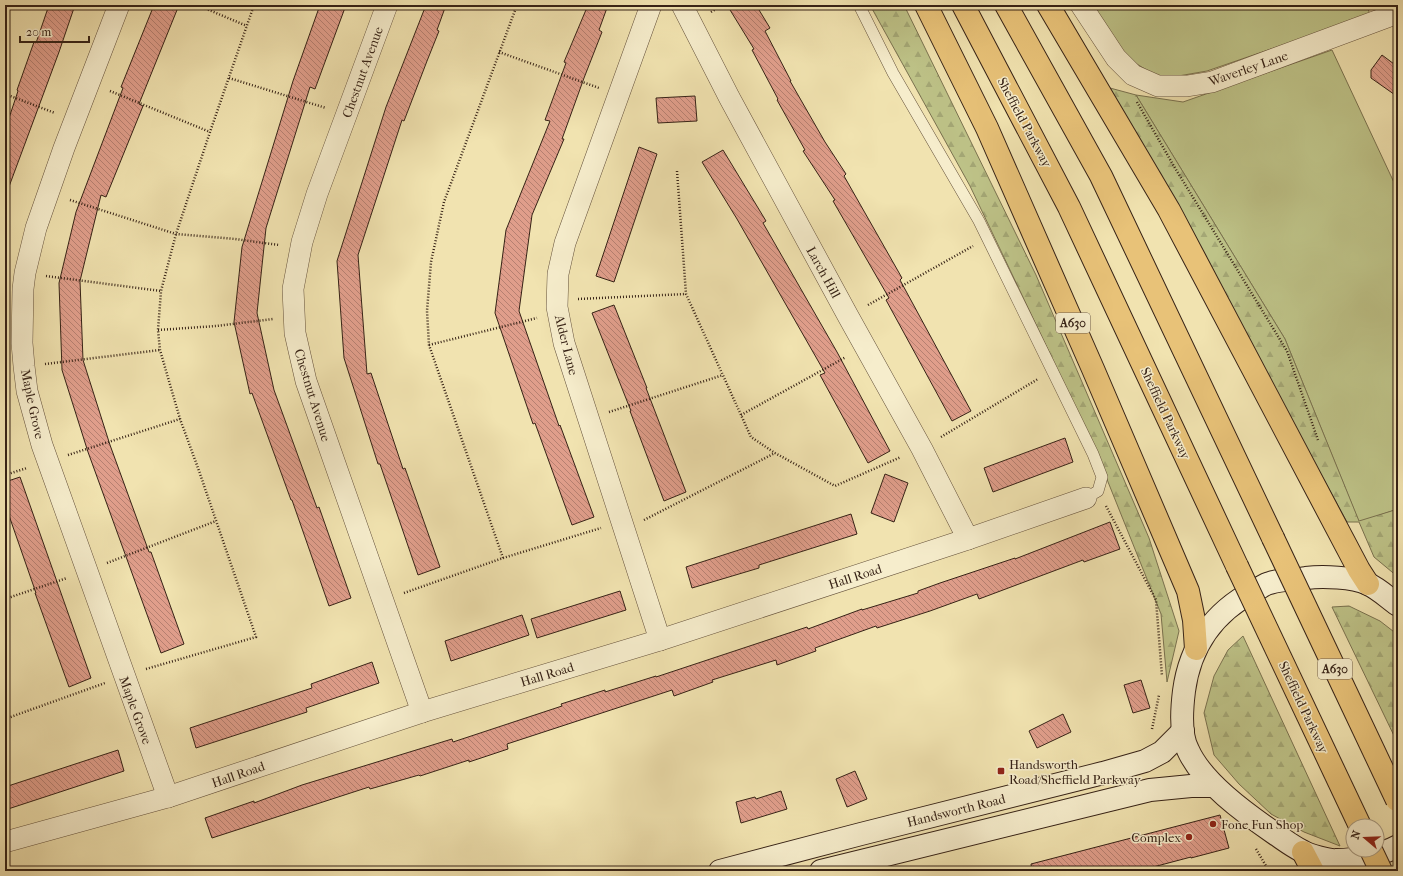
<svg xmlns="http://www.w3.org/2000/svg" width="1403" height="876" viewBox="0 0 1403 876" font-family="'IM FELL French Canon',serif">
	<defs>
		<pattern id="forest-firs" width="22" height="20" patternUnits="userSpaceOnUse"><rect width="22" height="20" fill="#bec388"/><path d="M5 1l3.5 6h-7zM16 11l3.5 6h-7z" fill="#a4a775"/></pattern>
		<pattern id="building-back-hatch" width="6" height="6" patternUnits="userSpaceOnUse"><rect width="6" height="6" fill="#e09e8b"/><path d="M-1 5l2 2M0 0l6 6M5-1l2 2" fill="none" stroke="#b68071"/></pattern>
	</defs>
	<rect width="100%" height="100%" fill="#f1e3b0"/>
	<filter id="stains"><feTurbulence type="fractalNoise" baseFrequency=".005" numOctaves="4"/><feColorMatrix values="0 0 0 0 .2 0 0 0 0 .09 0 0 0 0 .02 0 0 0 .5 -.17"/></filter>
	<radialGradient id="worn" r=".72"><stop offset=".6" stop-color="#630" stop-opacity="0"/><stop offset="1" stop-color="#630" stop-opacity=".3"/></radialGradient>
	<g fill="#bec388" stroke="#7a724f">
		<polygon points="1091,5 1367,5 1370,15 1207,71 1161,79 1124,56"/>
		<polygon points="1332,50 1398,191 1398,509 1359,522 1285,339 1136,95 1183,102"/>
	</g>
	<g fill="url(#forest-firs)" stroke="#7a724f">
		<polygon points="870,5 904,5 1036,275 1149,538 1179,631 1167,682 1161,614 1092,442 970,186"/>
		<polygon points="1110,88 1136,95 1285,339 1359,521 1398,509 1398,577 1374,557 1359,522 1347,522"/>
		<polygon points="1349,606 1380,621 1398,635 1398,744 1332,607"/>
		<polygon points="1243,636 1340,846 1304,832 1271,814 1239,784 1214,755 1204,713 1214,676 1228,650"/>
	</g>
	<g fill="url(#building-back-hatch)" stroke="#362216">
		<polygon points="49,5 75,5 59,52 7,192 5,192 5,130 18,91 17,90 34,42 36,43"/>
		<polygon points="154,5 179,5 139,104 143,106 106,197 101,195 80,281 83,360 110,445 149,552 151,552 184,644 161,653 88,452 62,370 59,283 76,212 123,88 121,87"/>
		<polygon points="320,5 346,5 315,89 310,87 266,228 257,313 274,390 317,508 319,507 351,598 329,606 292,500 291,500 252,393 250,394 234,322 242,247 293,81"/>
		<polygon points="426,5 446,5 437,30 439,31 427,61 404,121 402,120 358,255 367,374 371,373 403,469 405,468 440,567 418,575 380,464 378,464 344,358 337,261 386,107"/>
		<polygon points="588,5 608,5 599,30 602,32 584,78 562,139 564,139 532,215 519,311 559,426 560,425 594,517 572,525 535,423 533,424 495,313 506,230 550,121 545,120 566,63 564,62"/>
		<polygon points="727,5 756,5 770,28 765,31 791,81 790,81 825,142 846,174 844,176 902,278 900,280 971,411 952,421 886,300 889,298 833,201 835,200 803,151 805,150 777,100 778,99 752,50 754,49"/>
		<polygon points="1382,55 1398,67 1398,97 1371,78 1371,70"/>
		<polygon points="695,96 697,121 658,123 656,98"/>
		<polygon points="639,147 657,154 614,282 596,276"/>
		<polygon points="723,150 766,221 763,223 837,352 890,451 868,463 820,375 825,373 737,219 702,162"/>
		<polygon points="614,305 647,388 646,388 686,492 664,501 630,411 631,411 592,313"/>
		<polygon points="1065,438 1073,462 993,492 984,468"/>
		<polygon points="885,474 908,483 894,522 871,513"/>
		<polygon points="20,477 91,678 69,687 35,593 36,593 5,504 5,482"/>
		<polygon points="851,514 857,534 759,565 759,568 692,588 686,567"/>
		<polygon points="1110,522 1120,549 1084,562 1083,560 979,599 977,594 930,611 877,628 876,626 815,648 816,651 777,665 776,660 712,680 713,682 674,696 672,690 507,744 508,749 469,762 469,760 420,776 419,775 370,789 369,787 212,838 205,818 254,801 254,803 302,785 452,739 453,742 562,706 561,704 605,690 605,692 656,676 656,677 807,627 808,629 862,609 862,610 918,593 918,591 940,583 1015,558 1015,559"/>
		<polygon points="620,591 626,610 537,638 531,619"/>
		<polygon points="522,615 529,635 451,661 445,641"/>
		<polygon points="372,662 379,683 306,708 307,712 196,748 190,728 312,688 311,684"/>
		<polygon points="1141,680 1150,708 1133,713 1124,685"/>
		<polygon points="1063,714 1071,732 1037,748 1029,731"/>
		<polygon points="118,750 124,771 5,810 5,787"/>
		<polygon points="855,771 867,799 847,807 836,779"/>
		<polygon points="781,791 787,809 741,823 736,802 755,797 756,799"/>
		<polygon points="1220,815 1229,848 1191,858 1191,857 1138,871 1032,871 1031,864"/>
	</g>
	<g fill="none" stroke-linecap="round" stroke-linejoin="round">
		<defs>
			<polyline id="lane" points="859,5 893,73 979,221 1093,454 1102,477 1098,491 1086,498"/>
			<g id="street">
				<polyline points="119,5 64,148 36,228 25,273 23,289 22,343 24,366 27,391 42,445 168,797"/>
				<polyline points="387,5 317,194 302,242 293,289 295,333 306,381 422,712"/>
				<polyline points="651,5 565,243 558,274 557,307 564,343 660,640"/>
				<polyline points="682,5 729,97 848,316 922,449 968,539"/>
				<polyline points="1081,5 1116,58 1133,75 1158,86 1187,86 1212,82 1398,13"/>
				<polyline points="5,842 168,797 422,712 660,640 968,539 1086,498"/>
			</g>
			<g id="secondary">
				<path d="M1398,605C1388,598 1379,589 1368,584C1354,577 1322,576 1306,578C1294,580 1281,579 1270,583C1264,584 1259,589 1254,591C1214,612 1190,646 1184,691C1182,707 1180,735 1188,750C1202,782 1245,813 1274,833C1283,839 1292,846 1302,851C1308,855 1330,861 1337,860C1355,860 1382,855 1398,846"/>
				<polyline points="720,871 861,834 1103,773 1145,761 1162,752 1183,731"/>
				<polyline points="821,871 1150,790 1191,786 1214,786"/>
			</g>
			<g id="highway">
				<polyline points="926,5 987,128 1093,369 1188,591 1194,620 1196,649"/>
				<polyline points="963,5 1069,207 1237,566"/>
				<polyline points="1006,5 1101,176 1273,538"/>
				<polyline points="1048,5 1169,210 1359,570 1368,584"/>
				<polyline points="1303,852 1313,871"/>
			</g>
		</defs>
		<use href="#lane" stroke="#65523c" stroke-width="12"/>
		<use href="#street" stroke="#65523c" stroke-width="22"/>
		<use href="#secondary" stroke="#362216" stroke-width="24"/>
		<use href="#highway" stroke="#362216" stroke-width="24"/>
		<g stroke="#362216" stroke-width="2.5" stroke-dasharray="1 2" stroke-linecap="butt">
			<polyline points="197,5 247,26"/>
			<polyline points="711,12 722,5"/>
			<polyline points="499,52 599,88"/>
			<polyline points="229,78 326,108"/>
			<polyline points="110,91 210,132"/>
			<polyline points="5,94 55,113"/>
			<polyline points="1137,102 1175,168 1287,351 1318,440"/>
			<polyline points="677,171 686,294 751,437 775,453 835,486 901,457"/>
			<polyline points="70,200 176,234 235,239 279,245"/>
			<polyline points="46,276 161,291"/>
			<polyline points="578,299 686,294"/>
			<polyline points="868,305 973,246"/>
			<polyline points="158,330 216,326 273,319"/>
			<polyline points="429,345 537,318"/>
			<polyline points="45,364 160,350"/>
			<polyline points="609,412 723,375"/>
			<polyline points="741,415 846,357"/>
			<polyline points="941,437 1038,379"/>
			<polyline points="68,455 180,419"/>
			<polyline points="5,475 27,468"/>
			<polyline points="1106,506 1156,600 1162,676"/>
			<polyline points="644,520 775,453"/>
			<polyline points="503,558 429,345 427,311 431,262 444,202 517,5"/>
			<polyline points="107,563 216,521"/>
			<polyline points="404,593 503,558 601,528"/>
			<polyline points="5,599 67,578"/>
			<polyline points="146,669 256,637 198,468 180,419 160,350 158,330 161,291 176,234 210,132 254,5"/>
			<polyline points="5,719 105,683"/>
			<polyline points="1152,729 1159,695"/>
			<polyline points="1256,849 1269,871"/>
		</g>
		<use href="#lane" stroke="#f6edcc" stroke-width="11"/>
		<use href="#street" stroke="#f6edcc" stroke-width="21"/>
		<use href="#secondary" stroke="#f6edcc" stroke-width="22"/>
		<use href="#highway" stroke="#e8c278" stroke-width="22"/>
		<defs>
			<g id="highway-bridge">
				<polyline points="1273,538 1397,800"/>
				<polyline points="1237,566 1360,826"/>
				<polyline points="1371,850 1381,871"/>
			</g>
		</defs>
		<use href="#highway-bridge" stroke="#362216" stroke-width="24" stroke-linecap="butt"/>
		<use href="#highway-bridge" stroke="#e8c278" stroke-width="22"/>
	</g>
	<g fill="#8f2418" stroke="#f6edcc" stroke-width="1.5">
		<rect x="997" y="767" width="8" height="8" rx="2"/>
		<circle cx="1213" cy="824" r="4"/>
		<circle cx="1189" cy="837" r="4"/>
	</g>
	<g text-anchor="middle" stroke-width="3" stroke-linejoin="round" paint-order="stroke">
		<g fill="#f6edcc" stroke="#705f4d" stroke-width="1">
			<rect x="1056" y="313" width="34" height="20" rx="3"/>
			<rect x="1318" y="659" width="34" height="20" rx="3"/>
		</g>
		<g font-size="12" font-weight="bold" fill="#362216">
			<text x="1073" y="327">A630</text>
			<text x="1335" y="673">A630</text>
		</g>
		<g font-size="13" fill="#362216" stroke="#f6edcc">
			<text transform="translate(1248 68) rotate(-19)" y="5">Waverley Lane</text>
			<text transform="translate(362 72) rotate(-70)" y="5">Chestnut Avenue</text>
			<text transform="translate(1025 122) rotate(62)" y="5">Sheffield Parkway</text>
			<text transform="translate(824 272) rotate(61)" y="5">Larch Hill</text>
			<text transform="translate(567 345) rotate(76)" y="5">Alder Lane</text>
			<text transform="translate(313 395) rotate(73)" y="5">Chestnut Avenue</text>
			<text transform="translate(33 404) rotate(78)" y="5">Maple Grove</text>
			<text transform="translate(1166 413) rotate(65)" y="5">Sheffield Parkway</text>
			<text transform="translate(855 576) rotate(-18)" y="5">Hall Road</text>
			<text transform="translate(547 674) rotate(-17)" y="5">Hall Road</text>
			<text transform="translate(1304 707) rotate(65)" y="5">Sheffield Parkway</text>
			<text transform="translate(136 710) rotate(70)" y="5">Maple Grove</text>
			<text transform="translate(238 774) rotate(-19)" y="5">Hall Road</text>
			<text transform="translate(956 810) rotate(-14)" y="5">Handsworth Road</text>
		</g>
		<g font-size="13" fill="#362216" stroke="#f6edcc" text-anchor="start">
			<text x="1009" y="769">Handsworth<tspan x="1009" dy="15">Road/Sheffield Parkway</tspan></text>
			<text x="1221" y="829">Fone Fun Shop</text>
			<text x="1181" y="842" text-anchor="end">Complex</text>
		</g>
	</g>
	<rect width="1403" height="876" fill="none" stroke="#f1e3b0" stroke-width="20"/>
	<rect x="6" y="6" width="1391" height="864" fill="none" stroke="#362216" stroke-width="2"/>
	<rect x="10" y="10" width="1383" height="856" fill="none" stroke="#362216"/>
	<g transform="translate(1365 838) rotate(289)"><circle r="19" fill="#f6edcc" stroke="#a99c83"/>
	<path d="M0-3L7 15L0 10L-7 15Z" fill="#8f2418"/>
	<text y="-6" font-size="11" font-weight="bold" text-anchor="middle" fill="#362216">N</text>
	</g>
	<path d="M20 36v6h69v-6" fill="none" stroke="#362216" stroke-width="2"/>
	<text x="26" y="36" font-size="12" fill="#362216" stroke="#f6edcc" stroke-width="3" paint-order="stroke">20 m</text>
	<rect width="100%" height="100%" filter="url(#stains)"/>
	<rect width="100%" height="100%" fill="url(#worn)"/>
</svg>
